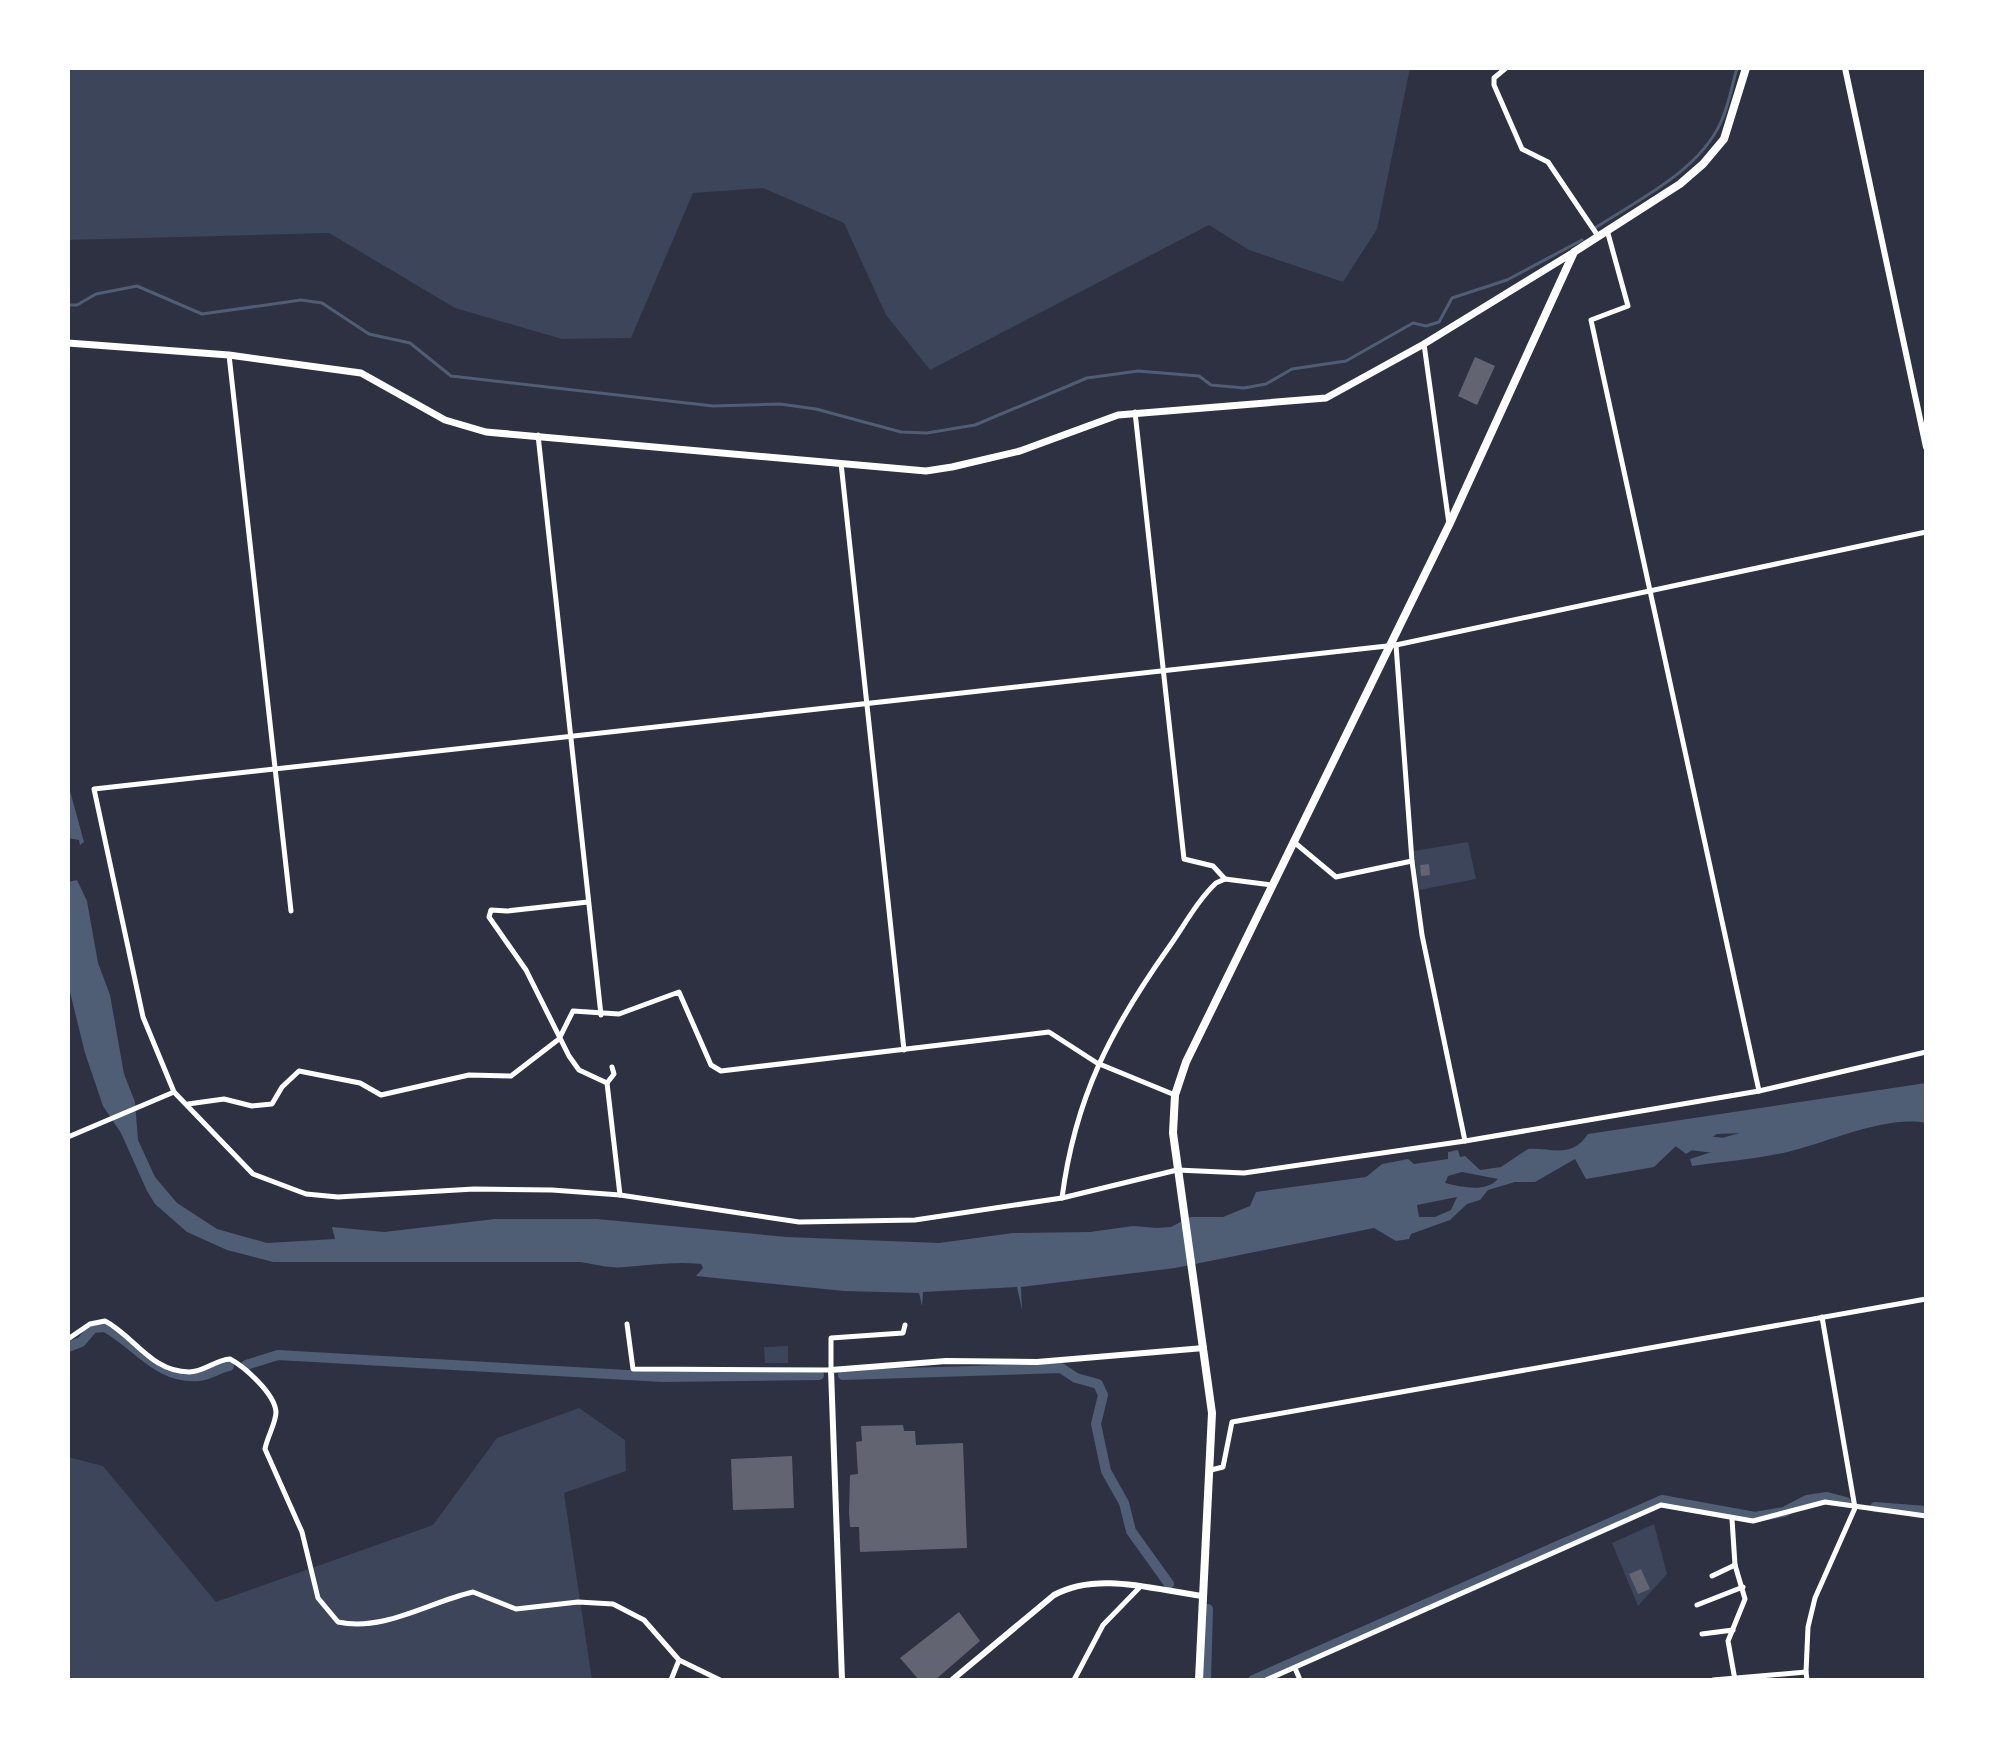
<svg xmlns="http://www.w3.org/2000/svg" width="1994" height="1748" viewBox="0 0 1994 1748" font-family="'Public Sans',sans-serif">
	<rect width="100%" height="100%" fill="#2d3142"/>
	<g fill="#3c4559">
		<polygon points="68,68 1410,68 1377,229 1343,282 1249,250 1209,225 930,370 886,315 844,223 763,188 693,193 631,338 562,339 455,308 329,233 68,240"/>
		<polygon points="1468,842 1476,879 1419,890 1414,851"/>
		<polygon points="788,1346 788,1363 765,1363 764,1347"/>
		<polygon points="579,1408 625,1440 626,1471 564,1493 592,1680 68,1680 68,1457 103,1466 216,1602 433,1525 497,1438"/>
		<polygon points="1654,1524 1667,1574 1638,1606 1612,1543"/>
	</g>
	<g fill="#4f5d75" fill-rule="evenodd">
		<polygon points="70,791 84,842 80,845 79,840 68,838"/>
		<path d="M77,880L87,901L98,963L110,995L124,1074L135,1102L138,1140L155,1177L177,1203L217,1229L267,1243L335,1239L332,1227L384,1232L495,1219H597L787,1237L939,1243L1013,1233L1090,1232L1133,1226L1157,1228L1171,1227L1190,1217H1223L1250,1206L1256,1192L1366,1177L1382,1164L1408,1159L1414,1164L1448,1159V1152L1458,1150L1460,1157L1465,1156L1480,1170L1501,1167L1528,1149C1550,1147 1571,1160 1588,1134L1926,1083V1123C1888,1115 1833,1140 1795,1150C1762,1159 1726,1161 1692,1166L1690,1159L1774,1132L1717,1134L1686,1154L1676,1146L1654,1167L1586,1179L1575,1159L1535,1182H1515L1488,1190L1480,1200L1467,1204L1450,1220L1411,1234L1409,1239L1396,1241L1374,1228L1175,1268L1021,1287L1022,1310L1017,1287L923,1292L922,1306L919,1293L844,1291L696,1276L703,1268L701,1264C675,1261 651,1265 625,1267C611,1269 594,1264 580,1262H273L227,1250L187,1232L155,1204L147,1191L121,1133L103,1106L85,1053L68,984V882ZM1462,1172L1498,1179C1485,1193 1463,1187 1445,1183L1448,1176ZM1457,1197L1451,1210L1435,1217H1419L1417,1205Z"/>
	</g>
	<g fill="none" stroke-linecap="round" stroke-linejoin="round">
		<g stroke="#4f5d75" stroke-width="3">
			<path d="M1595,228C1638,200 1699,171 1721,122C1729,105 1732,85 1737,68"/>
			<polyline points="68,305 77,305 96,294 137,286 202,314 301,300 322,303 369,334 410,343 451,376 713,406 780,404 816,409 901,432 927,433 975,425 1087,378 1138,371 1199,376 1211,385 1244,388 1266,384 1292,369 1346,361 1413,323 1426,326 1439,322 1452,298 1507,280 1582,240"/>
		</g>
		<g stroke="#4f5d75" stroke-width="10">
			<path d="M68,1347L81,1342L93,1328L105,1327C137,1344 158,1380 199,1376C209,1375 219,1368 229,1366"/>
			<polyline points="246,1365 278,1355 663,1377 819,1375"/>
			<polyline points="843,1375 1061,1368 1076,1378 1098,1384 1103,1395 1096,1424 1106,1471 1124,1503 1131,1531 1169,1584"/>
			<polyline points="1875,1507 1926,1511"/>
			<polyline points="1206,1680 1208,1609"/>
			<polyline points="1253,1680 1662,1500 1755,1517 1784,1512 1807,1500 1827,1497 1846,1502"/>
		</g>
		<polyline stroke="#4f5d75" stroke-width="16" points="1682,1141 1723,1146 1795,1126"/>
	</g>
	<g fill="#626471">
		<polygon points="1475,357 1495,366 1477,405 1458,396"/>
		<polygon points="1429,864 1430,875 1421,876 1420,865"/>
		<polygon points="903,1425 904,1431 915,1431 916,1445 963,1443 967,1548 860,1552 859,1527 850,1527 849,1512 850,1475 858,1474 856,1442 862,1441 861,1426"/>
		<polygon points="792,1456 794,1508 733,1510 731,1459"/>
		<polygon points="1641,1569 1650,1589 1638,1594 1629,1574"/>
		<polygon points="959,1612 980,1641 935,1680 919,1680 900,1658"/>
	</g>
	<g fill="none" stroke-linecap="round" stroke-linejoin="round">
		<g stroke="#fff" stroke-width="5">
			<polyline points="1506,68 1494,78 1494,85 1522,149 1548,162 1598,236"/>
			<polyline points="1607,230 1628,306 1591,320 1759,1091"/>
			<polyline points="1424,344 1449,524"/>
			<polyline points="229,355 291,911"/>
			<polyline points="1135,412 1184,859 1213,866 1225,879"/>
			<polyline points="538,435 601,1015"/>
			<polyline points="841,463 904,1050"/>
			<polyline points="1926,532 1396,645 94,789 143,1017 174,1092 253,1174 306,1194 338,1197 474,1189 552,1190 620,1195 799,1222 915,1220 1062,1198 1177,1170 1244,1173 1465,1141 1759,1091 1926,1052"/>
			<polyline points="1396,645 1412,861 1422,935 1465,1141"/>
			<polyline points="1294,842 1336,877 1412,861"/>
			<polyline points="588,902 507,911 491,910 489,917 526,970 569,1056 579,1070 607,1083 620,1195"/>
			<polyline points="607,1083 614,1074 612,1067"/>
			<polyline points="188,1104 224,1099 252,1106 272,1104 282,1087 299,1071 360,1083 381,1095 469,1075 511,1076 559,1039 573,1011 619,1014 679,992 711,1065 721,1071 1049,1032 1097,1063 1175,1095"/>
			<polyline points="68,1137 174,1092"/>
			<path d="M1062,1198C1075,1097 1111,1029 1169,947C1184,926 1197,901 1216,883L1225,879L1272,885"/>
			<polyline points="627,1324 633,1369 831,1370 831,1338 903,1333 905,1325"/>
			<path d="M68,1339L90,1324L105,1321C134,1336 151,1372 189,1372C204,1372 215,1360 230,1359C245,1367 275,1394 276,1412C276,1423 267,1437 265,1449L302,1532L318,1598L338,1622C384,1632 429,1602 473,1592L516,1609L578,1602L613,1604L644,1620L679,1660L720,1680"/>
			<polyline points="1211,1470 1223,1467 1232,1422 1926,1299"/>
			<polyline points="1732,1519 1735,1565 1745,1599 1728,1641 1735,1680"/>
			<polyline points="1712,1576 1735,1565"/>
			<polyline points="1697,1605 1743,1587"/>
			<polyline points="1702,1634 1733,1630"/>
			<polyline points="1295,1668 1300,1680"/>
			<polyline points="1806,1672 1808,1627 1815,1598 1855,1508 1822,1317"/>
			<polyline points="671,1680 679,1660"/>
			<polyline points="1074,1680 1103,1625 1139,1588"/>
			<polyline points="1266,1680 1661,1505 1753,1521 1825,1502 1926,1516"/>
			<polyline points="1713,1680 1806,1672 1807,1680"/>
		</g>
		<g stroke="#fff" stroke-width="6">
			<polyline points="1845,68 1926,447"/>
			<polyline points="842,1680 831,1370 946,1361 1037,1362 1204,1348"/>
			<path d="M952,1680L1054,1595C1098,1571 1155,1590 1203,1596"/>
		</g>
		<polyline stroke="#fff" stroke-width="7" points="68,343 229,355 361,373 445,420 486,432 926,471 952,467 1020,451 1118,415 1326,398 1424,344 1574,252"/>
		<polyline stroke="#fff" stroke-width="8" points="1199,1680 1212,1413 1173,1133 1175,1095 1186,1062 1449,525 1574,252 1680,184 1703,164 1724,139 1746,68"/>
	</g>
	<rect width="1994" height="1748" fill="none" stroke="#ffffff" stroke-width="140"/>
</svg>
